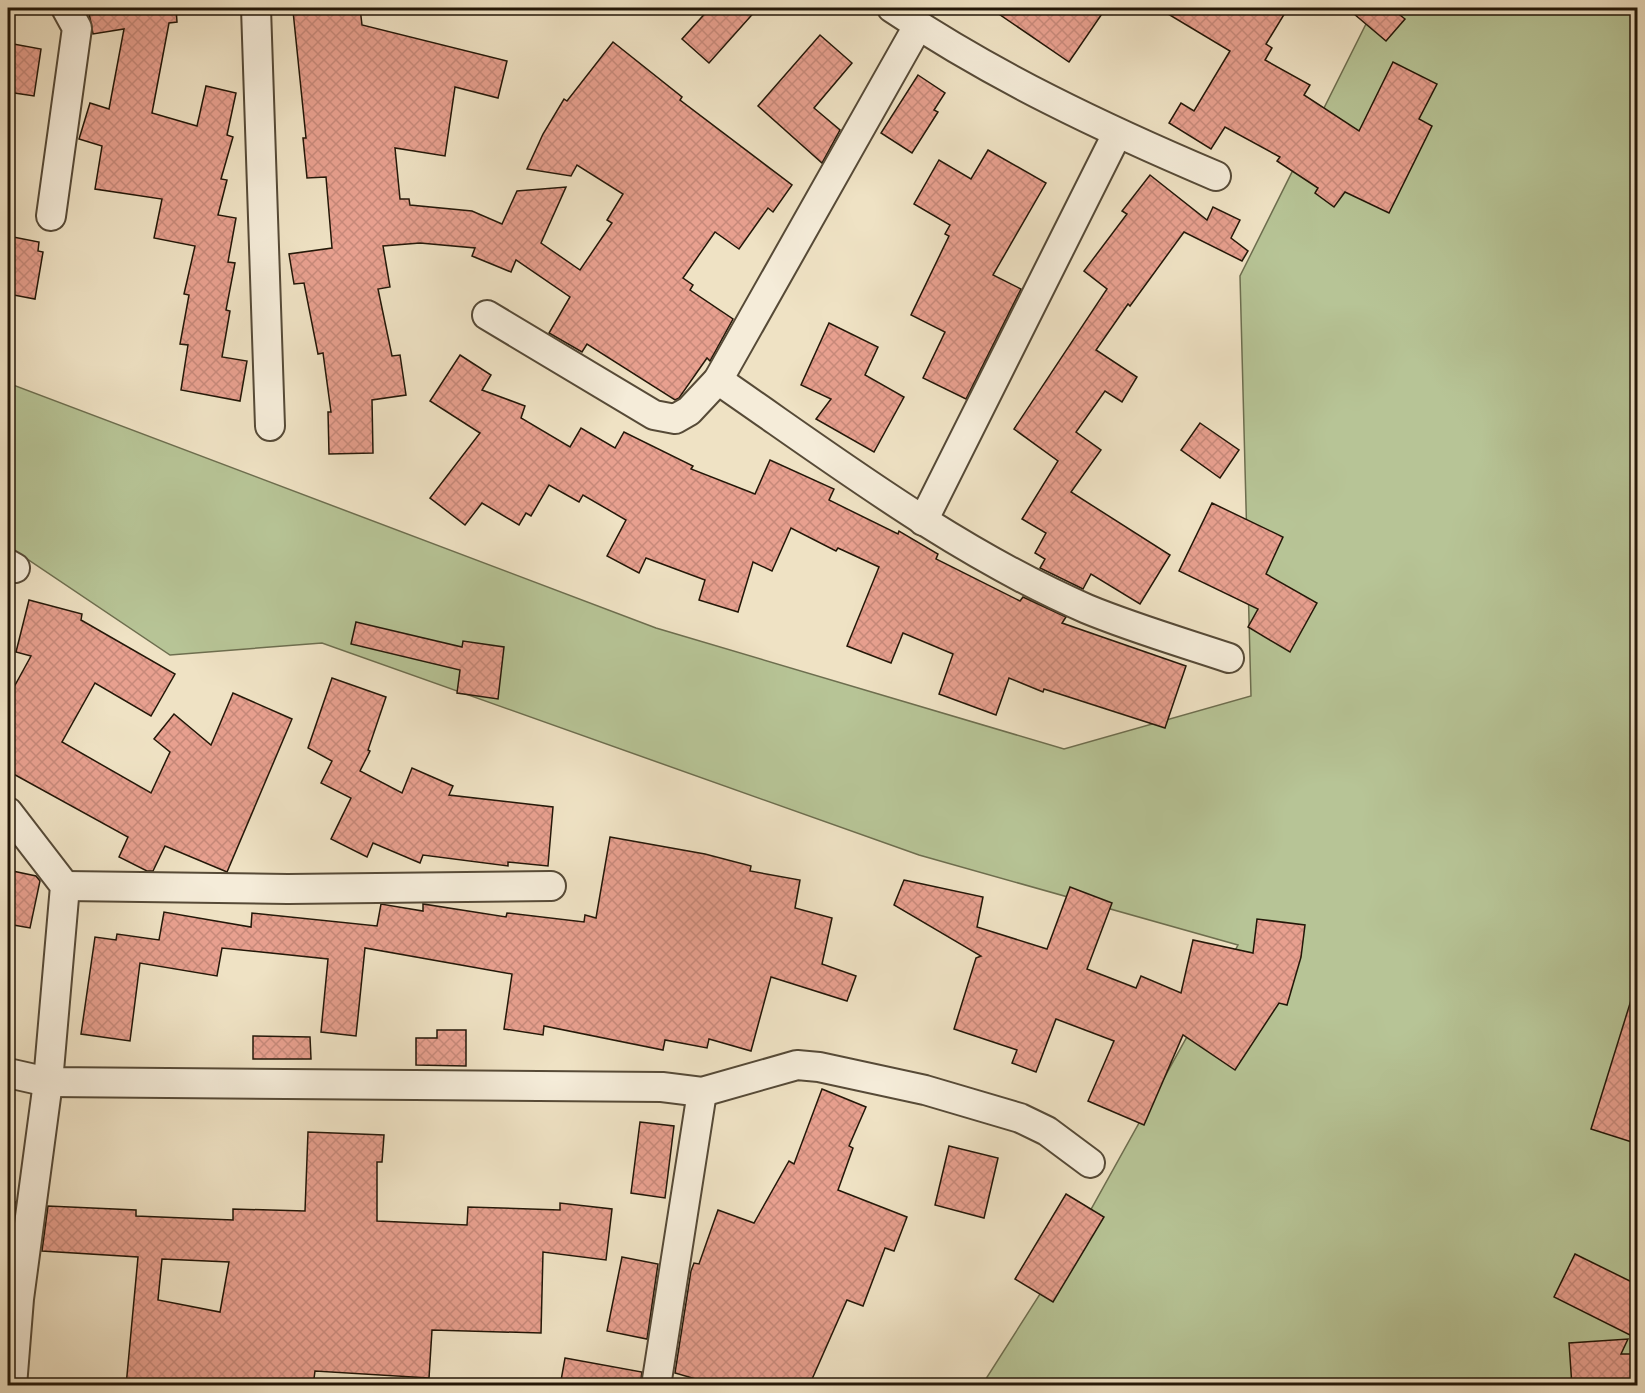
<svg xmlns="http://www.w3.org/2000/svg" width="1645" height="1393" viewBox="0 0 1645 1393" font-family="'IM FELL French Canon',serif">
	<defs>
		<pattern id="building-cross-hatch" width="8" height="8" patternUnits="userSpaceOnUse" patternTransform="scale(1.5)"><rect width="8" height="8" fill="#e8a08f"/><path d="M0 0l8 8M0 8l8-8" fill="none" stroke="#c7897a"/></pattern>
	</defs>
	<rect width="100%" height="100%" fill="#efe2c4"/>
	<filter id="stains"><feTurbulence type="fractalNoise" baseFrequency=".00333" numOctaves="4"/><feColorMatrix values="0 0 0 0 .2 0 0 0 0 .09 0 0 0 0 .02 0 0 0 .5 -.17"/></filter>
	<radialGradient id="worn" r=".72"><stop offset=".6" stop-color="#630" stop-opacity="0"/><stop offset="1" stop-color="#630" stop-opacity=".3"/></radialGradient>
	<polygon fill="#b7c496" stroke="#6d6e4f" stroke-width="1.5" points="1374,8 1637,8 1637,1385 982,1385 1070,1247 1238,945 919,855 322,643 170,655 8,546 8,383 656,628 1064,749 1251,696 1240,276"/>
	<g fill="url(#building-cross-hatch)" stroke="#231708" stroke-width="1.5" fill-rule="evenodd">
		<polygon points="88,8 176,8 177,22 169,23 152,113 197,126 206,86 236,93 227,135 233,137 221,179 227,180 218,215 236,218 228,262 235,263 226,310 230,311 222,357 247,361 240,401 181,390 188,345 180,344 189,295 184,294 195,246 154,238 162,199 95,189 102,146 79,139 90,103 109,109 124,29 93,34"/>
		<polygon points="325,8 360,8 362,25 507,61 498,98 455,87 445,156 395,148 400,199 409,199 410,205 472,211 502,224 517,191 566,187 541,243 580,270 612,223 607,220 623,194 577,165 571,176 527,169 543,134 564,99 567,101 613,42 682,97 680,100 792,185 773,212 768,208 739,249 715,232 683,278 693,285 690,290 733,319 710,361 707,358 679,398 675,400 587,344 582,352 549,333 570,297 516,260 511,272 472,256 475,248 420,243 383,246 390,287 378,289 392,356 400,355 406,395 372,400 373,453 329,454 328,412 331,412 323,353 318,354 304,283 294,284 289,254 332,248 326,177 307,178 303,138 306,138 293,11"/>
		<polygon points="710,8 758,8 709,63 682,39"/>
		<polygon points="990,8 1106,8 1069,62"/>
		<polygon points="1158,8 1288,8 1266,44 1272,48 1265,60 1310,85 1304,95 1359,131 1393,62 1437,84 1419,119 1432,126 1389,213 1345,192 1334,207 1315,193 1318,188 1277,161 1280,157 1225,127 1211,149 1169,123 1181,103 1194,111 1230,51"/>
		<polygon points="1347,8 1391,8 1405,19 1386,41"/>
		<polygon points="820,35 852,63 814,108 840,130 822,163 758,106"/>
		<polygon points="8,43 41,49 34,96 8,92"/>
		<polygon points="918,75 945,93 934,110 938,112 912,153 881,133"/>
		<polygon points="988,150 1046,183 993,275 1021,289 966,399 923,378 945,332 911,315 949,236 945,234 950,225 914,204 939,160 971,179"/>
		<polygon points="1150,175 1207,220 1213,207 1240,220 1231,238 1248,251 1242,261 1184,232 1130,306 1128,304 1096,350 1137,377 1122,402 1105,391 1076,432 1101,450 1071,492 1170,555 1140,604 1091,574 1083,589 1040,568 1045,559 1035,553 1046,533 1022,519 1058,461 1014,429 1107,289 1084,271 1127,214 1122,211"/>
		<polygon points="8,236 39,242 38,251 43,252 35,299 8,294"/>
		<polygon points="829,323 878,347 865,375 904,397 874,452 816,419 831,399 801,385"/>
		<polygon points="460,355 491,375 482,390 525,406 521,418 570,447 581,428 615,448 624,432 693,466 691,469 755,494 770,460 834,489 829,500 898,534 899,531 938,554 936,559 1020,601 1023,597 1066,617 1062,623 1186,666 1165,728 1044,689 1043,692 1009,678 996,715 939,694 953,654 903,633 891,663 847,646 879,567 838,548 836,551 791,528 772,571 753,562 738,612 699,600 705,580 646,558 639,573 607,556 626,520 583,495 579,502 549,485 531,516 526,513 519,525 482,503 465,525 430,498 480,433 430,401"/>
		<polygon points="1200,423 1239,450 1220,478 1181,450"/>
		<polygon points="1212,503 1283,537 1266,574 1317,603 1290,652 1248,627 1258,609 1179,571"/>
		<polygon points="29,600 82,614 81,620 175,674 151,716 95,683 62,742 151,793 170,752 154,739 174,714 211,745 233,693 292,719 227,872 165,846 153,871 147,871 119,857 128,837 8,771 8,698 31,656 16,652"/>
		<polygon points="356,622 462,647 463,641 504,647 498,699 457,693 460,670 351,644"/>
		<polygon points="332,678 386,697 368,750 370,751 360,771 402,793 412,768 453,786 449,795 553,807 548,866 508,862 508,866 423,855 420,863 373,843 367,857 331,839 351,798 321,783 332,761 308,748"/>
		<polygon points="610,837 705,854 751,866 750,871 800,880 795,908 832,918 822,964 856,976 847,1001 771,977 751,1051 709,1039 707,1048 665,1040 663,1050 544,1026 543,1035 504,1029 512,974 365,948 356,1036 321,1032 328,959 222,948 217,976 140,963 130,1041 81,1034 95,937 116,940 117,934 159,940 164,912 251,927 252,913 377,926 381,904 423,911 423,904 506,917 507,913 584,922 585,915 596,918"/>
		<polygon points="8,870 36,876 40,881 30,928 8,924"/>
		<polygon points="904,880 983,897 977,927 1047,949 1070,887 1112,903 1087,969 1136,988 1141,976 1181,993 1193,940 1253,953 1257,919 1305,925 1301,957 1287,1005 1279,1003 1235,1070 1183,1035 1144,1125 1088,1101 1114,1041 1056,1019 1036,1072 1012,1063 1017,1050 954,1029 976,958 981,956 894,905"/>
		<polygon points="1632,997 1638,998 1638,1144 1591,1129"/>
		<polygon points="437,1030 466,1030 466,1066 416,1065 416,1038 437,1038"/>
		<polygon points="253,1036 310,1037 311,1059 253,1059"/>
		<polygon points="822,1089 866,1107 849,1146 853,1148 838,1190 907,1217 894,1251 885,1248 863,1306 847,1300 809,1386 720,1386 675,1373 691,1271 694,1263 699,1264 718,1210 754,1223 789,1161 794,1164"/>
		<polygon points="640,1122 674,1126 665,1198 631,1193"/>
		<path d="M308,1132L384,1135L382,1162H377V1221L467,1225L468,1207L560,1210V1203L612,1209L606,1260L543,1252L541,1333L432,1330L429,1378L315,1371L313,1386H126L138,1257L42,1251L48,1206L136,1210V1216L233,1220V1209L305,1211ZM162,1259L229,1262L220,1312L158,1300Z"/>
		<polygon points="949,1146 998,1158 984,1218 935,1205"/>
		<polygon points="1066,1194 1104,1217 1053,1302 1015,1279"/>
		<polygon points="8,1202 15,1202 9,1246 8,1246"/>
		<polygon points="1575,1254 1638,1285 1638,1320 1630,1335 1554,1297"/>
		<polygon points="622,1257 658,1264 647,1339 607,1331"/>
		<polygon points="1628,1339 1621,1354 1638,1354 1638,1386 1572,1386 1569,1343"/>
		<polygon points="565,1358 642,1372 640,1386 560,1386"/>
	</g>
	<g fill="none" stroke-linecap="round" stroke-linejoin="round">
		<defs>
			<g id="minor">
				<polyline points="256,8 270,426"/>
				<path d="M892,8C993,76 1103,128 1216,176"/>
				<polyline points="51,216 77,28 66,8"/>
				<polyline points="487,315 654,415 675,419 689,411 718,380 918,26"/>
				<path d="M718,380C837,462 954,551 1087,609C1133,628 1181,642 1229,658"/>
				<polyline points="923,521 1117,134"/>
				<polyline points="8,564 15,568"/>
				<polyline points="8,812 65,886 48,1082 19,1299 12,1386"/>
				<polyline points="65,886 288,889 551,886"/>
				<polyline points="8,1073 48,1082 662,1087 702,1092 797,1065 819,1067 925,1090 1020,1118 1047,1131 1090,1163"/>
				<polyline points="656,1386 702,1092"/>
			</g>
		</defs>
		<use href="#minor" stroke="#564a37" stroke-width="32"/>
		<use href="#minor" stroke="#f5ecd9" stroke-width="28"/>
	</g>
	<rect width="1645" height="1393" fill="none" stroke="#efe2c4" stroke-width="30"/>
	<rect x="9" y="9" width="1627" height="1375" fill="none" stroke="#231708" stroke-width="3"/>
	<rect x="15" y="15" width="1615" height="1363" fill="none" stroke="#231708" stroke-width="1.5"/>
	<rect width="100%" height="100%" filter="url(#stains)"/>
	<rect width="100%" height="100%" fill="url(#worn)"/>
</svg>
